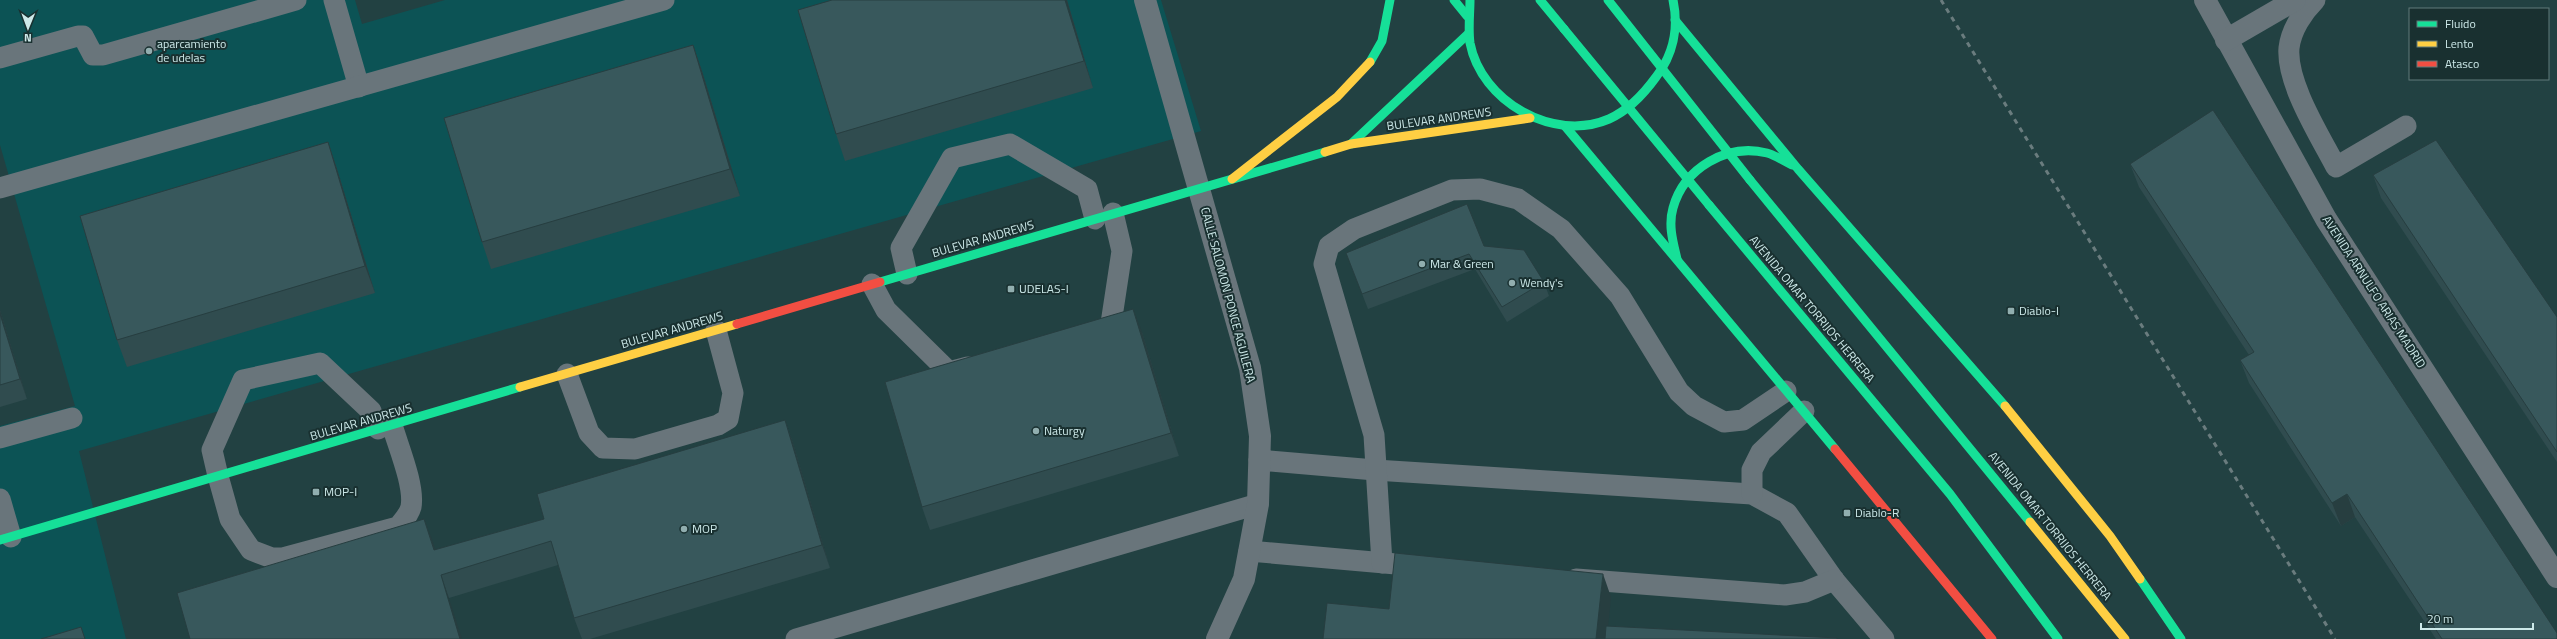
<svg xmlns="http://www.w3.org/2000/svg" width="2557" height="639" viewBox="0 0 2557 639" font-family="'Titillium Web',sans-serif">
	<rect width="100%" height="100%" fill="#224142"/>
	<polygon fill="#0c5355" points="0,0 355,0 362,24 445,0 1161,0 1201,131 79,451 126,639 0,639 0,426 75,406 0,145"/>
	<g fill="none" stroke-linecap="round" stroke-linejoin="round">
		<g stroke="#69757b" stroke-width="21">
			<polyline points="334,0 359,87"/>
			<path d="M2315,0C2303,12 2291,30 2289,48C2286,83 2320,136 2336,167L2406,126"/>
			<polyline points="0,58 78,36 83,36 93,55 103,55 296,0"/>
			<polyline points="0,188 664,0"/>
			<polyline points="907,274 901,248 952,158 1010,144 1087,189 1095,219"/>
			<polyline points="872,284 886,310 949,372 968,367"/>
			<polyline points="1097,333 1110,330 1122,251 1113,213"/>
			<polyline points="567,374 589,433 603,448 635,449 718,425 728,419 733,393 716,330"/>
			<path d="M378,429L371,411L320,363L243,380L212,450L218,476L230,519L251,550L272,558H283L398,527C403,521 409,515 411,507C415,486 398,446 392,425"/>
			<polyline points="0,438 72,418"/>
			<polyline points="1259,460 1375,470 1752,494 1787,513 1834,580 1884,639"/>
			<polyline points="1752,494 1752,470 1761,452 1804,411"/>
			<polyline points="0,499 11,537"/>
			<polyline points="1249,551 1396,564"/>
			<polyline points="1382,563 1374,435 1324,264 1329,246 1354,229 1452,190 1480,189 1518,199 1561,229 1620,296 1679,392 1694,406 1724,422 1743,420 1786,391"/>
			<polyline points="1576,579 1785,595 1805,592 1834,580"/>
			<polyline points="796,639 1258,504"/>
		</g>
		<g stroke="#69757b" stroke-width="22">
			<polyline points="1145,0 1250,368 1260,436 1258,504 1244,579 1217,639"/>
			<polyline points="2205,0 2326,219 2557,577"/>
			<polyline points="2226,40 2295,0"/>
		</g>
		<g stroke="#16e098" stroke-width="9">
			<polyline points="1454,0 1467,16"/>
			<path d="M1470,0C1470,13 1468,29 1470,43C1481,101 1553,143 1609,119C1629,110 1643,95 1656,77C1673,55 1679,28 1673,0"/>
			<polyline points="1540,0 1564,29"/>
			<polyline points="1675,20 1798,169 2005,406"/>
			<polyline points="1370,62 1382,41 1390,0"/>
			<polyline points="1565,126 1835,449"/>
			<polyline points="1351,144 1468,34"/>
			<polyline points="1750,180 2030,522"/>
			<polyline points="1709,205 1950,494 2058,639"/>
			<path d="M1677,259C1673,242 1668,225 1673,208C1684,168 1727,143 1767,153C1775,155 1784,161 1792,165"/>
			<polyline points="880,282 1325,152"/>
			<polyline points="0,540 520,387"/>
			<polyline points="2140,579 2181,639"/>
		</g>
		<g stroke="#ffcf43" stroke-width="9">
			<polyline points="1325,152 1351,144 1530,118"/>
			<polyline points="1232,179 1337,97 1370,62"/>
			<polyline points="520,387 737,324"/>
			<polyline points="2005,406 2110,536 2140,579"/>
			<polyline points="2030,522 2125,639"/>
		</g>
		<g stroke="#f24e42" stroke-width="9">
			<polyline points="737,324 880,282"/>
			<polyline points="1835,449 1992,639"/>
		</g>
		<polyline stroke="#6a7c7e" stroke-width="3" stroke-dasharray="5 5" stroke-linecap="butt" points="1941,0 2335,639"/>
		<g stroke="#16e098" stroke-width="9">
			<polyline points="1608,0 1750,180"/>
			<polyline points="1564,29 1709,205"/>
		</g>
	</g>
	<g fill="#304c4f">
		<polygon points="832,0 1067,0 1093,88 845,161 836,134"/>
		<polygon points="693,45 702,71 740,196 491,269 482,242"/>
		<polygon points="328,142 337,169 375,293 127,367 117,340"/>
		<polygon points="2130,164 2557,639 2436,639 2355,517 2341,526 2249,383 2240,360 2249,355 2139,187"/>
		<polygon points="2373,175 2557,317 2557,462 2381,198"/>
		<polygon points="1484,246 1544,282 1549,296 1507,322 1475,269 1368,309 1346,253"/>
		<polygon points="0,310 27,399 0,407"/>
		<polygon points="1142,332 1179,456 930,530 922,507"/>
		<polygon points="785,420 793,443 830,568 590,639 582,639 574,618 558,565 449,598 190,639 424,519 435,550 544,519"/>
	</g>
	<g fill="#273e40">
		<polygon points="1065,0 1067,0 1093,88 1084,61"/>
		<polygon points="693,45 702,71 740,196 730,169"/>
		<polygon points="328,142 337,169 375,293 365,266"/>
		<polygon points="1133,309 1142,332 1179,456 1171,433"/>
		<polygon points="0,310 27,399 20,379 0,314"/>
		<polygon points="785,420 793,443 830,568 822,545"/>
		<polygon points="2347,494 2355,517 2341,526 2332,503"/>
		<polygon points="424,519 433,542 443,573 434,550"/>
		<polygon points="1603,574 1611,597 1607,639 1596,639"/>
		<polygon points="441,575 449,598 462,639 460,639"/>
	</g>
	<g fill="#38585c" stroke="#273e40">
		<polygon points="832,0 1065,0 1084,61 836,134 798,10"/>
		<polygon points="693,45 730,169 482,242 444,118"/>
		<polygon points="2213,110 2557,633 2557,639 2442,639 2347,494 2332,503 2240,360 2254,352 2130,164"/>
		<polygon points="2436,140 2557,317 2557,452 2373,175"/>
		<polygon points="328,142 365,266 117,340 80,216"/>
		<polygon points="1467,204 1484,246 1524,250 1544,282 1502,307 1469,254 1362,294 1346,253"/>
		<polygon points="1133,309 1171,433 922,507 885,382"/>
		<polygon points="0,314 20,379 0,385"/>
		<polygon points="785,420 822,545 574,618 551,541 441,575 460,639 190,639 177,593 424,519 434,550 544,519 537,494"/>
		<polygon points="1395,553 1603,574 1596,639 1323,639 1327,603 1389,609"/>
		<polygon points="1606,626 1837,638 1837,639 1605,639"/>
		<polygon points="81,627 85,639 41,639"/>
	</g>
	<g fill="#91aeaf" stroke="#193030" stroke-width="1.5">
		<circle cx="149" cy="51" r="4"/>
		<circle cx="1422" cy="264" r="4"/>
		<circle cx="1512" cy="283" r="4"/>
		<rect x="1007" y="285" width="8" height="8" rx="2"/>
		<rect x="2007" y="307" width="8" height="8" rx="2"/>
		<circle cx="1036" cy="431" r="4"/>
		<rect x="312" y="488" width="8" height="8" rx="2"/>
		<rect x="1843" y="509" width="8" height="8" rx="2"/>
		<circle cx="684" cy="529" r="4"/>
	</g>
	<g text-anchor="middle" stroke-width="4" stroke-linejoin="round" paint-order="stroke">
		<g font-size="12" fill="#cde9e9" stroke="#193030" text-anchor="start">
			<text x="157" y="48">aparcamiento<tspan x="157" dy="14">de udelas</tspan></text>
			<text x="1430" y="268">Mar &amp; Green</text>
			<text x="1520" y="287">Wendy's</text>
			<text x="1019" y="293">UDELAS-I</text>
			<text x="2019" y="315">Diablo-I</text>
			<text x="1044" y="435">Naturgy</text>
			<text x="324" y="496">MOP-I</text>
			<text x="1855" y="517">Diablo-R</text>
			<text x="692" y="533">MOP</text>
		</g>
		<g font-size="12" fill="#cde9e9" stroke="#193030">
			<text transform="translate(1439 119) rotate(-8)" y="4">BULEVAR ANDREWS</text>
			<text transform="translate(983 239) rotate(-16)" y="4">BULEVAR ANDREWS</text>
			<text transform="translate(2374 292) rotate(57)" y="4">AVENIDA ARNULFO ARIAS MADRID</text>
			<text transform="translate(1228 295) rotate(75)" y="4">CALLE SALOMON PONCE AGUILERA</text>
			<text transform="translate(1812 309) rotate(50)" y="4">AVENIDA OMAR TORRIJOS HERRERA</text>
			<text transform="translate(672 330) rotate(-16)" y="4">BULEVAR ANDREWS</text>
			<text transform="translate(361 422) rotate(-16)" y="4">BULEVAR ANDREWS</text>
			<text transform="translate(2050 526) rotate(51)" y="4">AVENIDA OMAR TORRIJOS HERRERA</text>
		</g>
	</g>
	<rect x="2409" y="8" width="140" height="72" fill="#193030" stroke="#617a7a"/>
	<rect x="2417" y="21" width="20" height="6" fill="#16e098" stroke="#617a7a"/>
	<text x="2445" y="28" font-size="12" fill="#cde9e9">Fluido</text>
	<rect x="2417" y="41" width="20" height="6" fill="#ffcf43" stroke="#617a7a"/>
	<text x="2445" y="48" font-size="12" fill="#cde9e9">Lento</text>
	<rect x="2417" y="61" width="20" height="6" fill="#f24e42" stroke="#617a7a"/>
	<text x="2445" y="68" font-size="12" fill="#cde9e9">Atasco</text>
	<g transform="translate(28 28) rotate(181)" stroke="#193030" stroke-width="3" paint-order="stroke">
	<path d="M0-3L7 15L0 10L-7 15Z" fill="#cde9e9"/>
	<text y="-6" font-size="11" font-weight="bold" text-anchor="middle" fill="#cde9e9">N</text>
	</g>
	<path d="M2421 623v6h112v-6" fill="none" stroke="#cde9e9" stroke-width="2"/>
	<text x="2427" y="623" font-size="12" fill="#cde9e9" stroke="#193030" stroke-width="3" paint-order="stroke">20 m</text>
</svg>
